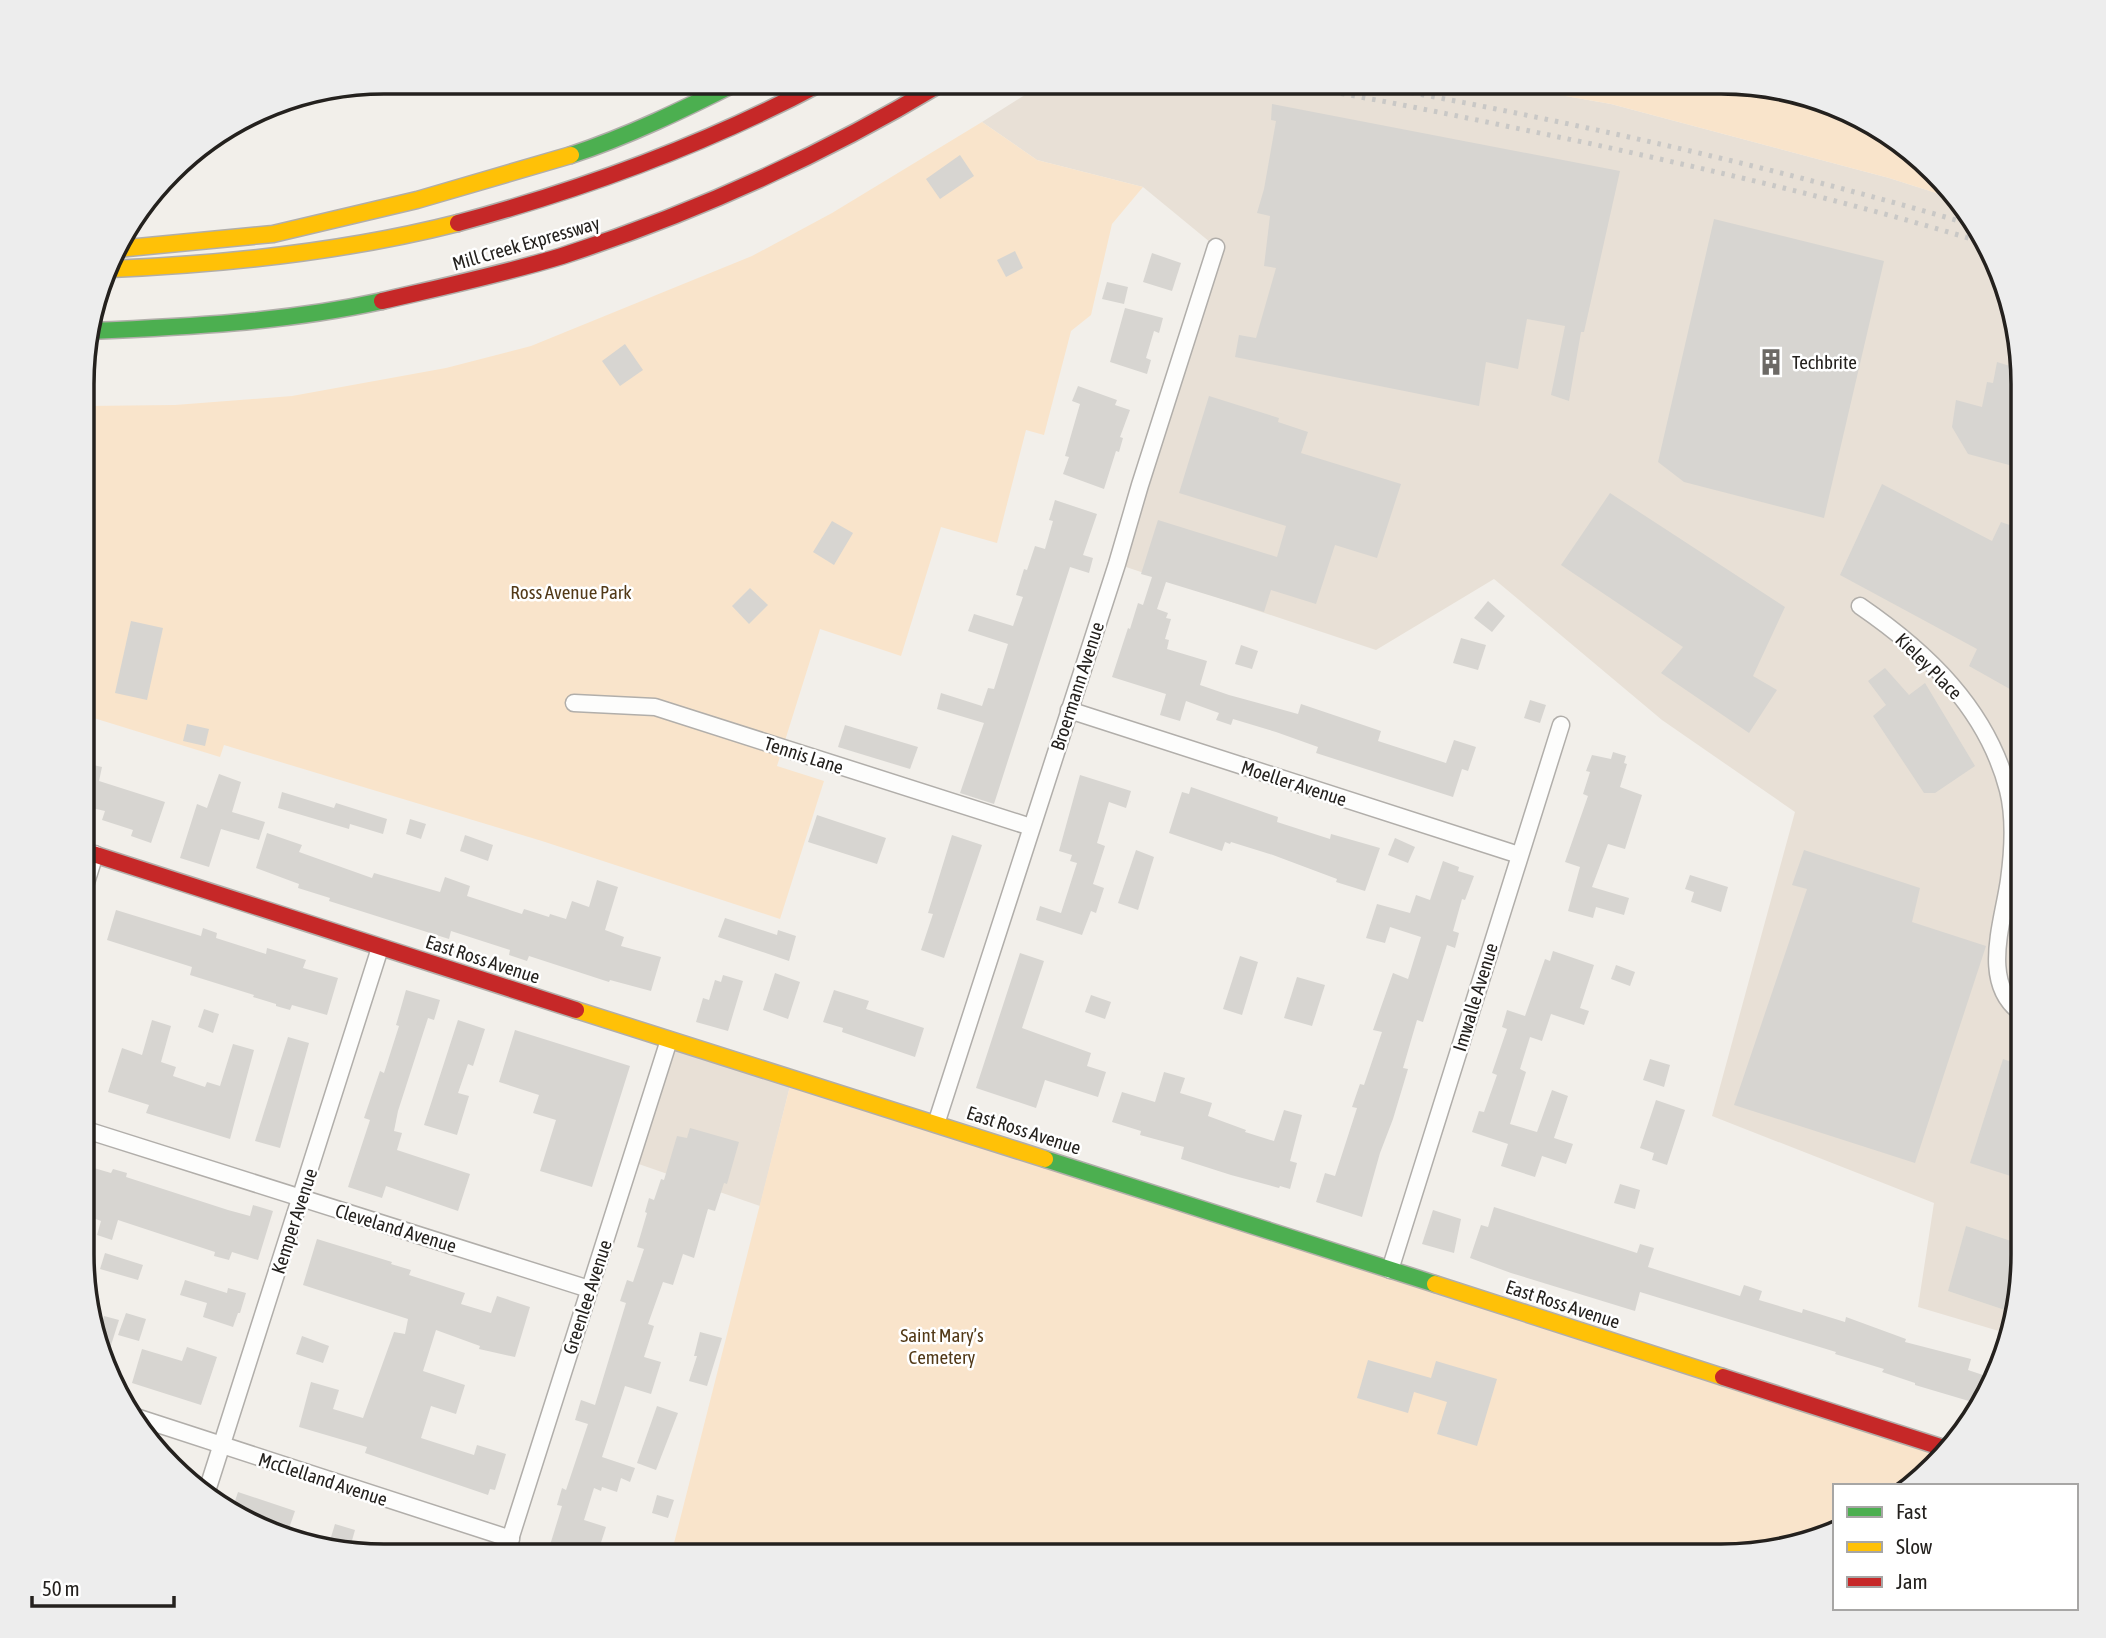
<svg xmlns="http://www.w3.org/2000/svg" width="2106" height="1638" viewBox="0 0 2106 1638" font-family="'Asap Condensed',sans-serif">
	<rect width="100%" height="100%" fill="#f2efea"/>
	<g fill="#e8e0d6">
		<polygon points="1044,83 1252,83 1270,85 1281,83 1492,83 1611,104 1889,178 1952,198 1993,251 2024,384 2023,1274 2009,1334 1918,1307 1934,1203 1712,1116 1795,812 1662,720 1494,579 1376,650 1117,564 1216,247 1143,187 1037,160 982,122"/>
		<polygon points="669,1040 792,1078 760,1206 630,1161"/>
	</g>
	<g fill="#f9e4cb">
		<polygon points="1492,83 1741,83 1837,105 1921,157 1952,198 1889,178 1611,104"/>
		<polygon points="982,122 1037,160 1143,187 1112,224 1091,315 1071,331 1044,435 1026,430 997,543 941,527 901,656 820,629 777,766 824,781 780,919 542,841 224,745 220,757 84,715 85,406 175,405 292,396 446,368 531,346 752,256 832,213"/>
		<polygon points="792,1078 1949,1453 1906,1486 1835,1486 1835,1529 1722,1556 671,1555"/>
	</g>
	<g fill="#d7d5d1">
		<polygon points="1272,104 1620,171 1584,332 1581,332 1569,401 1551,395 1565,326 1527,319 1518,369 1486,362 1479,406 1235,357 1239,335 1256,338 1276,268 1264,266 1270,216 1257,213 1264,189 1276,121 1271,120"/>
		<polygon points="960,155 974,176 940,199 926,179"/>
		<polygon points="1714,219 1884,261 1824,518 1684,482 1658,462"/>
		<polygon points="1015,251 1023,268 1006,277 997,260"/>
		<polygon points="1152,253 1181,263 1172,291 1143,282"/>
		<polygon points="1107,282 1128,287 1124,304 1102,299"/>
		<polygon points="1125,308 1163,318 1159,333 1154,331 1146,358 1151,360 1147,374 1110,362"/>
		<polygon points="625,344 643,370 620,386 602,361"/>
		<polygon points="1997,362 2020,369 2022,377 2020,390 2024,391 2024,469 1968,454 1952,427 1956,400 1982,407 1987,382 1993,383"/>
		<polygon points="1078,386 1117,400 1115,405 1130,410 1120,437 1123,438 1119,452 1116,451 1104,489 1063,474 1069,457 1065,456 1080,404 1072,401"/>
		<polygon points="1209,396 1279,418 1278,422 1308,432 1301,453 1401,484 1377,558 1335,545 1316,604 1271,590 1264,612 1166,582 1157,609 1168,613 1166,618 1171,619 1165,639 1169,640 1167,649 1207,661 1200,685 1229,695 1298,714 1301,704 1381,731 1378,741 1446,763 1454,740 1476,747 1468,771 1462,769 1453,797 1316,753 1318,747 1276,732 1233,719 1231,725 1216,720 1219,713 1186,701 1180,721 1160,715 1166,694 1112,677 1128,628 1130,629 1138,603 1143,605 1152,577 1141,574 1158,520 1277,557 1286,526 1179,493"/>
		<polygon points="1882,484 1992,541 2001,522 2024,530 2024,697 1969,666 1977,649 1840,575"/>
		<polygon points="1610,493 1785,607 1753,676 1777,690 1749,733 1661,673 1683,647 1561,565"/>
		<polygon points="1055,500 1097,514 1083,555 1093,558 1089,573 1070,567 994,804 960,793 984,723 937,709 941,693 982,706 988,688 994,689 1008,644 968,631 974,614 1013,626 1023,597 1016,595 1024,569 1027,570 1035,546 1045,549 1053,521 1049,520"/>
		<polygon points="832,521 853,533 834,565 813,552"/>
		<polygon points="750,588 768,605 749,624 732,606"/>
		<polygon points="1488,601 1505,616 1492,632 1474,618"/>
		<polygon points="131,621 163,628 147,700 115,693"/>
		<polygon points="1461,638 1486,645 1478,670 1453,663"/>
		<polygon points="1241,645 1258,651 1252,669 1235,664"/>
		<polygon points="1885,668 1909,695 1925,683 1975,766 1935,793 1924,793 1873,716 1886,705 1868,681"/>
		<polygon points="1530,700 1546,705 1540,723 1524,718"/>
		<polygon points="187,724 209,729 205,746 183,741"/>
		<polygon points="845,725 918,747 910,769 838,747"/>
		<polygon points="1613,752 1626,756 1624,763 1627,764 1620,787 1642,795 1625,849 1608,844 1592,887 1629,898 1624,915 1596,907 1593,918 1568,911 1580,867 1565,862 1588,796 1583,794 1590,772 1586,771 1592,755 1611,759"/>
		<polygon points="84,763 102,767 99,781 165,802 151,843 131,836 133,830 102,820 105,811 92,808 90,819 84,818"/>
		<polygon points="219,774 241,782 232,812 265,822 259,840 221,829 209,867 180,858 197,804 207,808"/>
		<polygon points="1080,775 1131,791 1126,808 1109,802 1097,843 1105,846 1093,884 1104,888 1096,913 1091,911 1082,935 1036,920 1040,906 1061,913 1077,863 1070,861 1072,855 1059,851"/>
		<polygon points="1191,787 1278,817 1277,822 1330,839 1331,834 1380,848 1365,891 1336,882 1337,879 1273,855 1231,842 1230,844 1225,842 1222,851 1169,833 1182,792 1189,794"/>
		<polygon points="282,792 334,808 336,803 387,819 383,834 350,824 349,829 278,808"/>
		<polygon points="817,815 886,838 877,864 808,842"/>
		<polygon points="410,819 426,824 421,839 406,834"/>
		<polygon points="267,833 302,845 299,852 372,878 374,873 440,892 445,877 470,886 467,896 522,914 524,909 549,917 550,914 566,919 572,901 589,907 597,880 618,887 605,930 624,937 621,946 661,957 651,991 610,980 609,982 529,956 527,961 509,955 510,950 451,931 449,939 329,901 330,898 298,888 299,884 256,868"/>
		<polygon points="465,835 493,845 488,861 460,851"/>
		<polygon points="952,835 982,845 944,958 921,950 933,914 928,913"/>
		<polygon points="1395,838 1415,847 1408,863 1388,855"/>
		<polygon points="1136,850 1154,857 1138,910 1118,903"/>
		<polygon points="1804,850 1920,888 1912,922 1986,946 1915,1163 1734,1105 1807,889 1792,885"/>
		<polygon points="1443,861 1459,867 1458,871 1474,876 1465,900 1462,899 1453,931 1459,933 1455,948 1447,945 1423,1022 1417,1020 1403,1068 1408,1069 1393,1119 1380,1153 1362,1217 1316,1202 1325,1173 1335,1176 1357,1108 1352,1107 1360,1084 1364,1085 1382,1032 1373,1030 1393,973 1408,979 1421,937 1390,927 1385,943 1366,938 1377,904 1410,913 1416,895 1430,900"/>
		<polygon points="1690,875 1728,887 1721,912 1691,902 1694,892 1685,889"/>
		<polygon points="116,910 201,936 203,928 217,933 216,938 266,954 267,948 306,960 303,968 338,978 327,1015 292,1005 290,1010 276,1006 276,1004 253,997 254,995 190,975 192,967 107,940"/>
		<polygon points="725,918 777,935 778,930 796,936 789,961 718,937"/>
		<polygon points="1553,951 1594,965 1580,1008 1589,1011 1584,1025 1551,1014 1542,1041 1530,1037 1520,1069 1526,1072 1510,1124 1537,1132 1552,1090 1568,1096 1554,1138 1573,1144 1566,1164 1542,1156 1535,1177 1501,1166 1508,1144 1472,1132 1479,1111 1484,1112 1497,1075 1492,1073 1507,1029 1502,1027 1507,1010 1525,1016 1545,959 1550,961"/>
		<polygon points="1020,953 1044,961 1022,1028 1091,1053 1087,1066 1106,1072 1098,1097 1045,1080 1036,1108 976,1088"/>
		<polygon points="1240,956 1258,962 1242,1015 1223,1009"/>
		<polygon points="1616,965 1635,972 1630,986 1611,979"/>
		<polygon points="775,973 800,982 788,1019 763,1010"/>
		<polygon points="723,975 743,981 728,1031 696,1022 703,998 709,1000 715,980 721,982"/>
		<polygon points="1297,977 1325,985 1312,1026 1284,1018"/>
		<polygon points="406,990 440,1000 434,1020 428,1018 398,1111 394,1131 402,1133 397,1150 470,1174 458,1211 386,1186 382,1198 348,1187 370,1120 364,1118 380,1071 384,1073 399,1026 396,1025"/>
		<polygon points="834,990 869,1001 866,1009 924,1028 915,1057 842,1032 843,1028 823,1022"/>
		<polygon points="1091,995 1111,1002 1105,1019 1085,1012"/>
		<polygon points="204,1009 219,1014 213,1033 198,1027"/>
		<polygon points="152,1020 171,1026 161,1062 176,1067 173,1076 205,1087 207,1082 220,1086 233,1044 254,1050 230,1139 146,1113 149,1105 108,1092 122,1048 142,1055"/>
		<polygon points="458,1020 485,1029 473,1066 468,1064 458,1093 469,1096 457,1135 424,1125"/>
		<polygon points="515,1030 630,1066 592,1187 540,1171 556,1120 533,1113 539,1095 499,1082"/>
		<polygon points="288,1037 309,1043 280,1148 255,1141"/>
		<polygon points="1650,1059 1670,1065 1664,1087 1643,1080"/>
		<polygon points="2003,1059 2023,1066 2023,1180 1970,1163"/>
		<polygon points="1164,1072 1185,1078 1180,1093 1212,1103 1208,1116 1246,1130 1245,1132 1274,1141 1284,1110 1302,1115 1290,1161 1297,1163 1290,1189 1280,1186 1279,1188 1231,1175 1181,1159 1184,1147 1140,1135 1141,1131 1112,1122 1122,1092 1155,1102"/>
		<polygon points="1656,1100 1685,1110 1667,1165 1652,1160 1654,1153 1640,1148"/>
		<polygon points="690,1128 739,1142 727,1184 724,1183 715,1211 708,1209 694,1258 683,1254 673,1285 663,1282 648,1324 654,1326 644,1357 661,1362 651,1394 625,1386 602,1457 635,1468 630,1482 621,1478 617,1492 602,1487 601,1491 594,1488 584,1520 606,1527 597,1555 547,1555 562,1506 557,1505 562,1488 566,1490 588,1424 575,1420 581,1400 595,1405 626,1303 620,1301 627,1280 633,1282 644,1249 637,1247 647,1213 645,1212 649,1198 654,1200 661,1179 664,1180 677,1136 687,1138"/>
		<polygon points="87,1166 111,1173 113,1169 127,1173 126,1177 228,1210 250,1216 253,1205 273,1211 258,1260 232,1252 229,1260 214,1256 215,1252 118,1220 112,1240 97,1235 101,1221 83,1214 83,1179"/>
		<polygon points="1620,1184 1640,1190 1635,1209 1614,1203"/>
		<polygon points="1494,1207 1637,1253 1640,1244 1654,1248 1648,1267 1740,1296 1744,1285 1762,1291 1759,1300 1802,1313 1803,1309 1845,1322 1846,1317 1906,1339 1905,1342 1971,1359 1968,1370 1995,1379 1979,1404 1915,1385 1915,1383 1882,1372 1884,1369 1835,1354 1836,1352 1640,1292 1635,1311 1511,1273 1470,1258 1481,1225 1488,1227"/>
		<polygon points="1433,1210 1461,1219 1454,1253 1422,1244"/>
		<polygon points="1966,1226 2023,1245 2023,1274 2014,1313 1948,1291"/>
		<polygon points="317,1239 392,1262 391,1264 411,1270 409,1275 465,1293 461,1304 491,1313 497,1296 530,1307 515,1357 479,1349 480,1346 436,1330 423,1371 465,1385 456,1414 431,1406 421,1438 474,1455 477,1445 506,1454 495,1490 490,1489 488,1495 365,1453 367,1447 299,1427 311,1382 339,1390 333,1409 363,1418 394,1332 405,1334 408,1319 303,1285"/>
		<polygon points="105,1253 143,1265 138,1280 100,1269"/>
		<polygon points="185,1280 227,1293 228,1288 246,1293 240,1313 238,1313 233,1327 203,1317 207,1303 180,1295"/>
		<polygon points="126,1313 146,1319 139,1341 118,1335"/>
		<polygon points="104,1316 119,1320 106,1361 99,1333"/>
		<polygon points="700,1332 722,1338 707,1386 689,1381 697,1356 694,1356"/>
		<polygon points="302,1336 329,1346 323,1363 296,1354"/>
		<polygon points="187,1347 217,1357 201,1405 132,1383 142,1349 182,1361"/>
		<polygon points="1368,1360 1431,1378 1436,1361 1497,1379 1477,1446 1437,1434 1447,1402 1414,1392 1408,1413 1357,1398"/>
		<polygon points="657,1406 678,1413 656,1470 637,1463"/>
		<polygon points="238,1492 295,1511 286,1537 269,1533 232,1510"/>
		<polygon points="657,1495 674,1500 668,1518 652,1513"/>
		<polygon points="335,1524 355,1530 349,1551 328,1547"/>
	</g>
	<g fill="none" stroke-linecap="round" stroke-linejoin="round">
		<defs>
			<g id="street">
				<path d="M1860,606C1927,652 1987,709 2008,790C2015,818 2013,851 2009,880C2003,923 1979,985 2023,1014"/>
				<polyline points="574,703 655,707 1031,827"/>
				<polyline points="1069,710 1519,855"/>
				<polyline points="84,889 95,854"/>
				<polyline points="936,1124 1117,564 1140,485 1216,247"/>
				<polyline points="83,1129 589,1289"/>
				<polyline points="1390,1270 1561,725"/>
				<polyline points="136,1417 511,1539"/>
				<polyline points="206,1494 380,948"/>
				<polyline points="505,1555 669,1040"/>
			</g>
			<g id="fast">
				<path d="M571,155C629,136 684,109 738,82"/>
				<path d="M89,331C187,327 286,322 382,301"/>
				<polyline points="1045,1159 1435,1284"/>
			</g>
			<g id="slow">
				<polyline points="117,249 273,234 417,200 571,155"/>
				<path d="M111,269C228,264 344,252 458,223"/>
				<polyline points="576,1010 1045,1159"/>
				<polyline points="1435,1284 1723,1377"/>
			</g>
			<g id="jam">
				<path d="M458,223C584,189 707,144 823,82"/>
				<path d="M382,301C442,287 503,274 562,256C694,213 823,155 942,83"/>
				<polyline points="84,851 576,1010"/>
				<polyline points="1723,1377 1950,1450"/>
			</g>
		</defs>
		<use href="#street" stroke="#b1aeaa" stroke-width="19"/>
		<use href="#fast" stroke="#b1aeaa" stroke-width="19"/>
		<use href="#slow" stroke="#b1aeaa" stroke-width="19"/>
		<use href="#jam" stroke="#b1aeaa" stroke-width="19"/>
		<use href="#street" stroke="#fdfdfc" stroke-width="16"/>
		<use href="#fast" stroke="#4caf50" stroke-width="16"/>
		<use href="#slow" stroke="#ffc107" stroke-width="16"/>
		<use href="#jam" stroke="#c62828" stroke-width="16"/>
		<g stroke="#c9c8c6" stroke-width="5" stroke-dasharray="3.5 7" stroke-linecap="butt">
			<path d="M1279,83C1386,100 1491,123 1597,145C1728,174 1859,204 1988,244"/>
			<path d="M1359,83C1565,120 1771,166 1973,225"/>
		</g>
	</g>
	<defs>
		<symbol id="building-bare" viewBox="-9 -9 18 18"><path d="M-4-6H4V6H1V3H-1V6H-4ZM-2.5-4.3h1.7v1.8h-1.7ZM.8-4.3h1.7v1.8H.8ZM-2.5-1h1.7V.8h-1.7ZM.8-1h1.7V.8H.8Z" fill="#6c6965" stroke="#fff" stroke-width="2.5" paint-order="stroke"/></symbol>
	</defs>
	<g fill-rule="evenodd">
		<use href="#building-bare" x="1752" y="343" width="38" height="38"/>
	</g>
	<g text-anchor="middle" stroke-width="5" stroke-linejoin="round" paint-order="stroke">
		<g font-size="19" fill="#24211e" stroke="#fff">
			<text transform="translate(526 243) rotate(-16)" y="7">Mill Creek Expressway</text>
			<text transform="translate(1929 666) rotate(45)" y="7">Kieley Place</text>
			<text transform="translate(1077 686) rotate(-72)" y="7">Broermann Avenue</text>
			<text transform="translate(804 755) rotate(18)" y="7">Tennis Lane</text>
			<text transform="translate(1294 783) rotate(18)" y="7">Moeller Avenue</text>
			<text transform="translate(483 959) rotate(18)" y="7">East Ross Avenue</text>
			<text transform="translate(1475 997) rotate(-73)" y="7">Imwalle Avenue</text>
			<text transform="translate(1024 1130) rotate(18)" y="7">East Ross Avenue</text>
			<text transform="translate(294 1221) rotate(-72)" y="7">Kemper Avenue</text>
			<text transform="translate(396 1228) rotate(17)" y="7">Cleveland Avenue</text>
			<text transform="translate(587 1297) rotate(-72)" y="7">Greenlee Avenue</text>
			<text transform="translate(1563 1304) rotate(18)" y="7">East Ross Avenue</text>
			<text transform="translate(323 1479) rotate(18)" y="7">McClelland Avenue</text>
		</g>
		<g font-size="19" fill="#24211e" stroke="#fff" text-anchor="start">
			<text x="1792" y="369">Techbrite</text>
		</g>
		<g font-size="19" fill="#523917" stroke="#fff">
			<text x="571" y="599">Ross Avenue Park</text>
			<text x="942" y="1342">Saint Mary’s<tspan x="942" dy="22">Cemetery</tspan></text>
		</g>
	</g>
	<path d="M0 0H2106V1638H0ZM384 94H1721A290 290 0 0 1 2011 384V1254A290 290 0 0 1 1721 1544H384A290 290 0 0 1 94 1254V384A290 290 0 0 1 384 94Z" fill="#ededed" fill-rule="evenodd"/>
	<path fill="none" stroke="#24211e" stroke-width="3.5" d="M384 94H1721A290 290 0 0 1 2011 384V1254A290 290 0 0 1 1721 1544H384A290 290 0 0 1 94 1254V384A290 290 0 0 1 384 94Z"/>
	<rect x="1833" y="1484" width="245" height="126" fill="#ffffff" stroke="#a7a6a5" stroke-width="2"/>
	<rect x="1847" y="1507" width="35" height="10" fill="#4caf50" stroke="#a7a6a5" stroke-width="2"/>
	<text x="1896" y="1519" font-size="21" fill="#24211e">Fast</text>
	<rect x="1847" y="1542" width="35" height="10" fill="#ffc107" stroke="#a7a6a5" stroke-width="2"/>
	<text x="1896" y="1554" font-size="21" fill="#24211e">Slow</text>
	<rect x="1847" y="1577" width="35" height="10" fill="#c62828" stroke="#a7a6a5" stroke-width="2"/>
	<text x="1896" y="1589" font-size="21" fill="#24211e">Jam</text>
	<path d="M32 1596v10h142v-10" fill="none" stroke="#24211e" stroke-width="3.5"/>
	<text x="42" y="1596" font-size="21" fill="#24211e" stroke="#ffffff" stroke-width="5" paint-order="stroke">50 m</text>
</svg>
